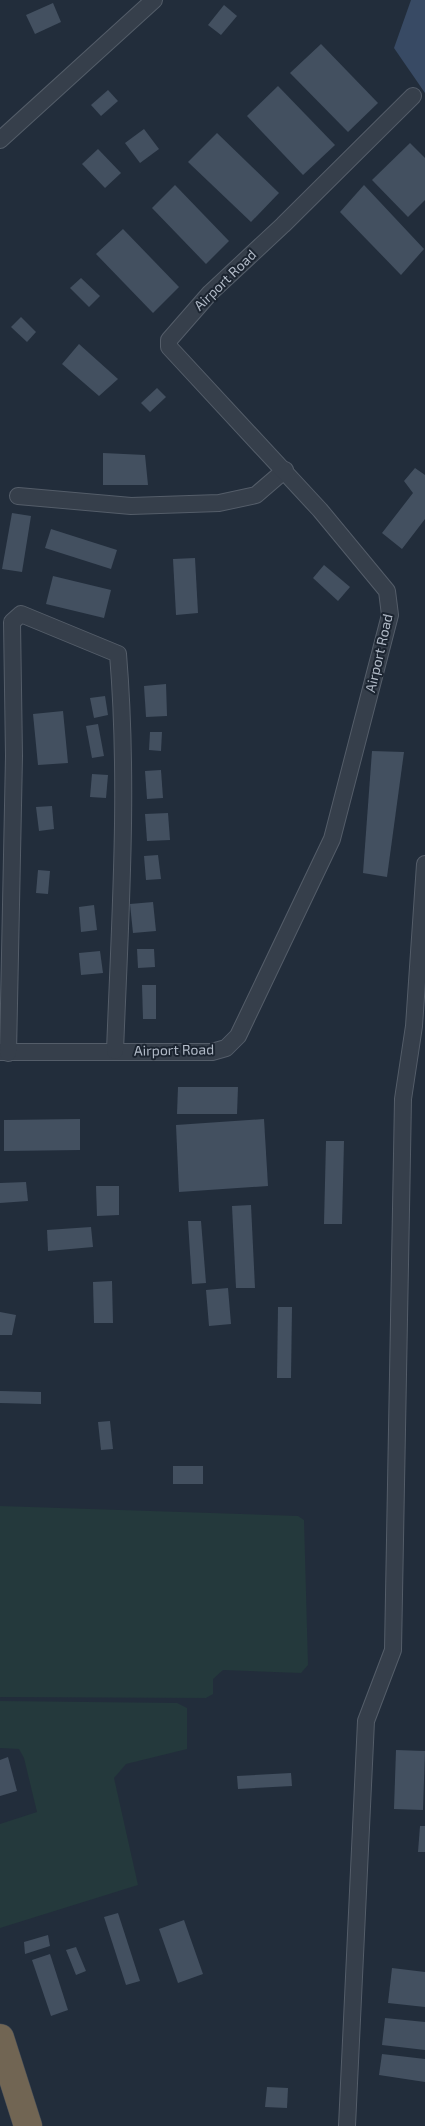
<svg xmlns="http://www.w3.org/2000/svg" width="425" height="2126" viewBox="0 0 425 2126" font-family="'Exo 2',sans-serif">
	<rect width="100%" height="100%" fill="#222d3b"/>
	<g fill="#24393c">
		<polygon points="0,1506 298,1516 304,1520 308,1665 301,1673 223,1670 213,1679 213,1694 206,1698 0,1697"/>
		<polygon points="0,1701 177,1703 187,1708 187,1749 126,1764 114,1778 138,1885 0,1928 0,1824 37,1812 24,1758 19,1749 0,1748"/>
	</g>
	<polygon fill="#384a64" points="411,0 425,0 425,93 394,48"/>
	<g fill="#435060">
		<polygon points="53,3 61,22 35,34 26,15"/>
		<polygon points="224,5 237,16 221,35 208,25"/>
		<polygon points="321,44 378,103 348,132 290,73"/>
		<polygon points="278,86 335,145 303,175 247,116"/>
		<polygon points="108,90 118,101 101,116 91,105"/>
		<polygon points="144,129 159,149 140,163 125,143"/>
		<polygon points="217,133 279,193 251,222 188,162"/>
		<polygon points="410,143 425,158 425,200 408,217 372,180"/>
		<polygon points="98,149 121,173 105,188 82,164"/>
		<polygon points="175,185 229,241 206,264 152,208"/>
		<polygon points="364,185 424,249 401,275 340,212"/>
		<polygon points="123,229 179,287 153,313 96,254"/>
		<polygon points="81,278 100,296 89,307 70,288"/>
		<polygon points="21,317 36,332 27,342 11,327"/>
		<polygon points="79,344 118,379 99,396 62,364"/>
		<polygon points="157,388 166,397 150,412 141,403"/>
		<polygon points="103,453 145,455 148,485 103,485"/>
		<polygon points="415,468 425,475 425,519 402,549 382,533 413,493 404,481"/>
		<polygon points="12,513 31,516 22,572 2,569"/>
		<polygon points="51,529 117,550 111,569 45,548"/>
		<polygon points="195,558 198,613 176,615 173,559"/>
		<polygon points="324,565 350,587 338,601 313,578"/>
		<polygon points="53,576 111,590 104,618 46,604"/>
		<polygon points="166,684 167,716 146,717 144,686"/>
		<polygon points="105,696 108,715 94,718 90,698"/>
		<polygon points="63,711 68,763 38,765 33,714"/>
		<polygon points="98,724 104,756 92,758 86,726"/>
		<polygon points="150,732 162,732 161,751 149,750"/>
		<polygon points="372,751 404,752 387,877 363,873"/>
		<polygon points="161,770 163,798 147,799 145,771"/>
		<polygon points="92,774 108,775 106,798 90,797"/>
		<polygon points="52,806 54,829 39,831 36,807"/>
		<polygon points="168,813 170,840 147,841 145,814"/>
		<polygon points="158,855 161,879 146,880 144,856"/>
		<polygon points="38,870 50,871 48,894 36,893"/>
		<polygon points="153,902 156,931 133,933 130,904"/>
		<polygon points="94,905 97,930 81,932 79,907"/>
		<polygon points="137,949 154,949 155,967 138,968"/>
		<polygon points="100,951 103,973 81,975 79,953"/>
		<polygon points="142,985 156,985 156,1019 143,1019"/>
		<polygon points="178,1087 238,1087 237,1114 177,1114"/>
		<polygon points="80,1119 80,1150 4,1151 4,1120"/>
		<polygon points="264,1119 268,1186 179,1192 176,1125"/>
		<polygon points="326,1141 344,1141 342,1224 324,1224"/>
		<polygon points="26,1182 28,1201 0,1203 0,1183"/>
		<polygon points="96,1186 119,1186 119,1215 97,1216"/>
		<polygon points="251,1205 255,1288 236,1288 232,1206"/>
		<polygon points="188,1221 201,1221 206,1283 192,1284"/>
		<polygon points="91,1227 93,1247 48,1251 47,1230"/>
		<polygon points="112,1281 113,1323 94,1323 93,1282"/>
		<polygon points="228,1288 231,1324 209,1326 206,1290"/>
		<polygon points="278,1307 292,1307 291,1378 277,1378"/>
		<polygon points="0,1312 16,1315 12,1335 0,1335"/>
		<polygon points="0,1391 41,1392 41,1404 0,1403"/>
		<polygon points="110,1421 113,1449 101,1450 98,1422"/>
		<rect x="173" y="1466" width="30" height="18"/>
		<polygon points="396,1750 425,1751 423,1810 394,1809"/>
		<polygon points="8,1757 17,1791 0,1796 0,1760"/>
		<polygon points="291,1773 292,1786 238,1789 237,1776"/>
		<polygon points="420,1826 425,1826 425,1852 418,1852"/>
		<polygon points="118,1913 140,1981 126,1985 104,1917"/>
		<polygon points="184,1920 203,1974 178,1983 159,1929"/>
		<polygon points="48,1935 50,1946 25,1954 24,1942"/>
		<polygon points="76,1947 86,1971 76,1975 66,1950"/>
		<polygon points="50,1954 68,2010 51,2016 32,1960"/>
		<polygon points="392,1968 425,1972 425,2007 388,2003"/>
		<polygon points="385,2018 425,2022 425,2050 382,2045"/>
		<polygon points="382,2054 425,2059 425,2082 379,2075"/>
		<polygon points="267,2087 288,2088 287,2108 265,2107"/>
	</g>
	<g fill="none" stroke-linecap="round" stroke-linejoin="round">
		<defs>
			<g id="street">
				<polyline points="0,140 154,0"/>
				<polyline points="18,496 131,506 219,503 256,495 285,470"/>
				<polyline points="0,1052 212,1052 226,1048 238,1036 332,839 390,615 387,591 320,510 169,347 169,340 210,293 283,225 413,96"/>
				<path d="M8,1053L14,756L12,622L21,614L118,654C129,786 120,919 115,1051"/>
				<polyline points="347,2126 366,1721 393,1650 403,1099 414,1026 425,864"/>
			</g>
			<polyline id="highway" points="0,2038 28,2126"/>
		</defs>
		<use href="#street" stroke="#545d69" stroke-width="18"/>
		<use href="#highway" stroke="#414a56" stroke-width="29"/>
		<use href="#street" stroke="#363f4b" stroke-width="16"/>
		<use href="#highway" stroke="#716553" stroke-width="28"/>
	</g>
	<g text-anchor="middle" stroke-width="4" stroke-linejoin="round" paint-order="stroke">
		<g font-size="14" fill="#b1bac7" stroke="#1b2430">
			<text transform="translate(225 280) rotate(-44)" y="5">Airport Road</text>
			<text transform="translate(379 653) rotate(-77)" y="5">Airport Road</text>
			<text transform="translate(174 1050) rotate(-1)" y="5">Airport Road</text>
		</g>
	</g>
</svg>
